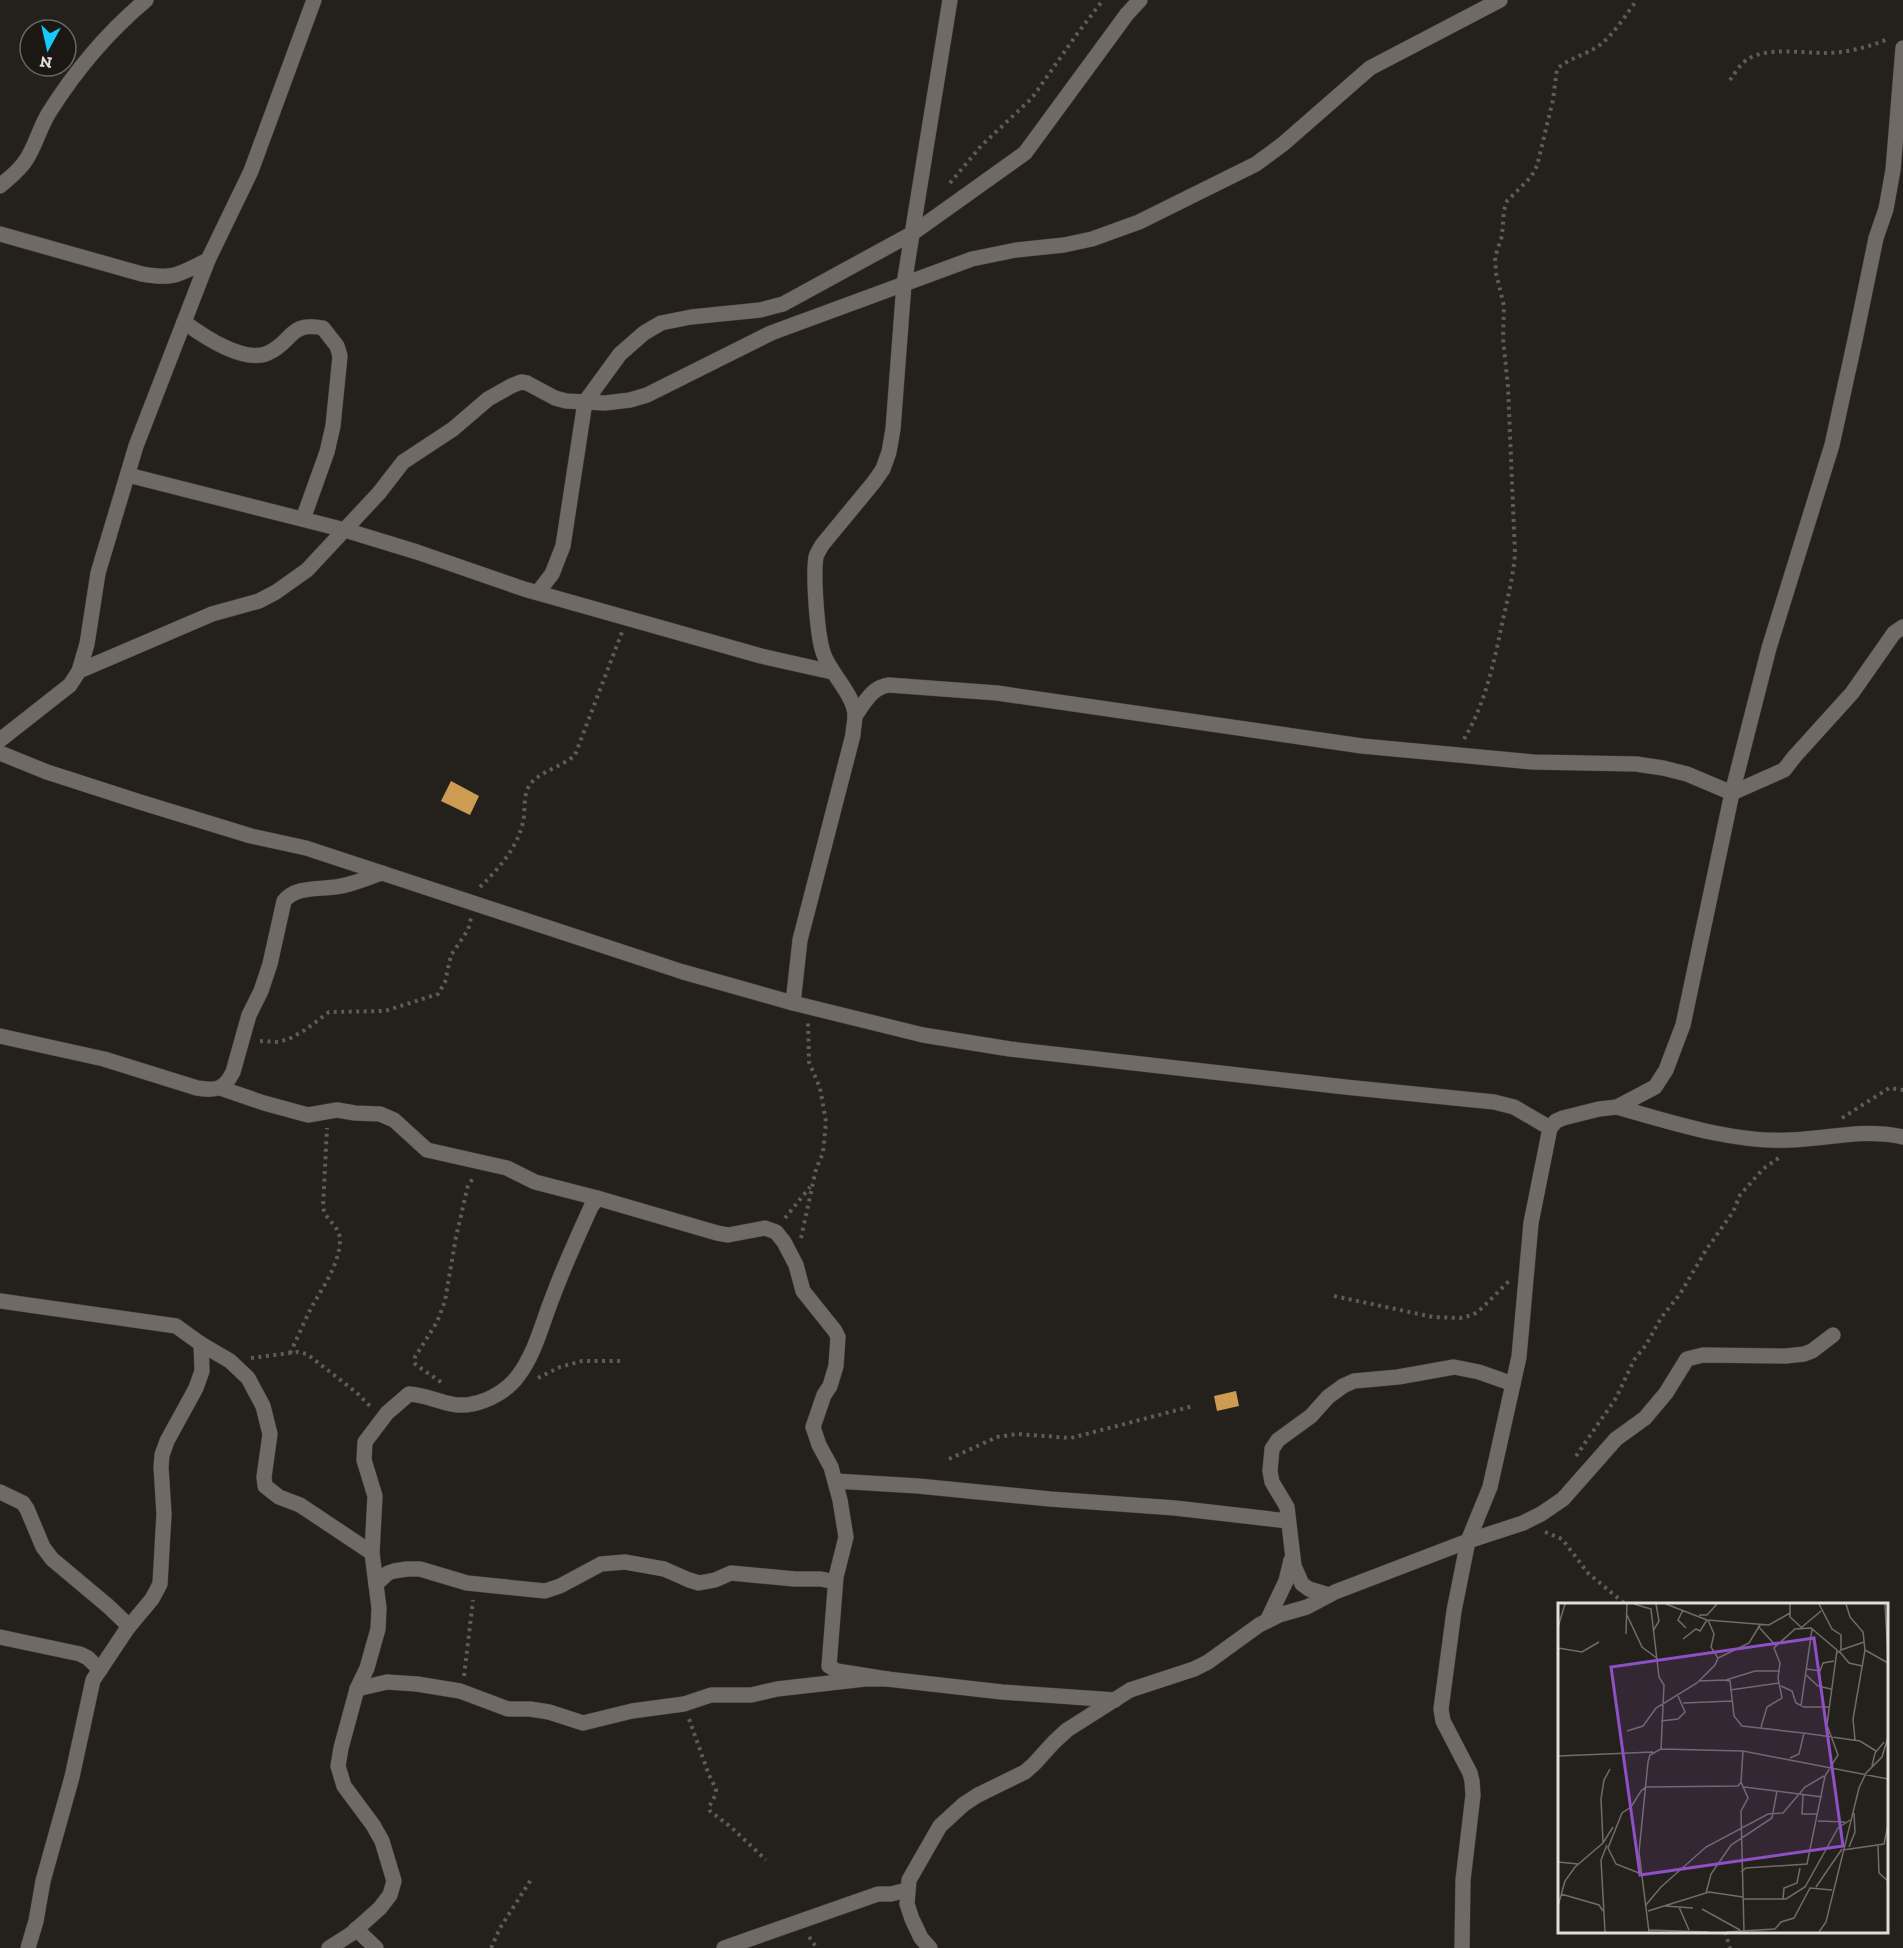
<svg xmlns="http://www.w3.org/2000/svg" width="1903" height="1948" viewBox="0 0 1903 1948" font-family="'Zilla Slab',serif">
	<rect width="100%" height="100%" fill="#24201b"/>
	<g fill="#ce9b53">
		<polygon points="451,781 479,796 470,815 441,801"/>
		<polygon points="1236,1391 1239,1406 1217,1411 1214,1396"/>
	</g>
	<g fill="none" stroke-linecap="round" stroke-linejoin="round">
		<defs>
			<g id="street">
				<path d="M0,186C9,178 19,171 26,160C36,145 40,126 50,111C76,70 109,31 146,0"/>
				<path d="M0,234L142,274C175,280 179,274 208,260"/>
				<path d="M184,322C203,336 244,364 268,353C293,342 289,321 323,328L337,346L340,356L333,426L327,452L303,519"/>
				<polyline points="128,475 345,530 417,552 524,589 761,656 832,672"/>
				<polyline points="538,592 552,574 563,546 585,402 620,354 644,333 661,323 691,317 760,310 783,304 913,233 1025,153 1127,14 1140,0"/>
				<polyline points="79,671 212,614 259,601 276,592 307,570 379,493 403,462 453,429 488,399 511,386 521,382 527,383 555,398 566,401 605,403 630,400 647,395 771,333 972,259 1016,250 1064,245 1092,239 1139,222 1256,164 1283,144 1370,68 1500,0"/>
				<path d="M855,716C865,702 872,687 889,685L997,693L1362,746L1533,762L1636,764L1663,768L1687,774L1732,793L1784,770L1795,756L1852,693L1894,633L1903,627"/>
				<polyline points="0,740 70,685 79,671 87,644 98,573 136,446 208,260 251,171 314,0"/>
				<polyline points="0,753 47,772 140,802 251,836 306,848 683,972 793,1003 923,1035 1010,1049 1345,1087 1494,1102 1514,1107 1550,1128"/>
				<path d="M793,1003L800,940L853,735C853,729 855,722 855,716C855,696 831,674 824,655C817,638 813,575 816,557C817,553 820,549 822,545L874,482L883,469L889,452L893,429L904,284L950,0"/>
				<path d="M0,1036L104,1059L197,1088C216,1091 224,1090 233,1072L249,1015L261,991L270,964L284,901C297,884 326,891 346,885C358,882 370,877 382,873"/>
				<polyline points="220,1088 264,1103 308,1115 337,1110 355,1113 380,1114 394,1120 427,1150 507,1168 535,1182 597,1198 717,1233 728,1235 765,1228 776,1232 784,1242 796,1265 803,1291 835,1331 838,1337 836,1366 830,1386 824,1395 813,1427 819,1445 831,1467 840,1500 846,1537 836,1577 829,1666 837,1671 887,1679"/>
				<path d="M1617,1107C1670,1122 1734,1143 1789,1140C1828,1139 1863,1128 1903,1137"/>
				<polyline points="0,1301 176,1326 201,1344 230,1361 248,1378 263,1406 270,1434 264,1477 265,1486 279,1497 300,1505 372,1553"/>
				<polyline points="835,1481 918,1486 1050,1499 1175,1508 1288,1521"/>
				<polyline points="0,1492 23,1503 27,1509 43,1547 52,1559 108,1606 129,1626"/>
				<polyline points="376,1584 388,1573 394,1571 407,1569 420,1569 467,1583 545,1591 560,1586 601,1564 625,1562 664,1569 689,1580 699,1583 715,1580 731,1573 795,1579 821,1579 835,1582"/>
				<polyline points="1329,1595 1309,1589 1302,1584 1294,1566 1287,1507 1272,1482 1270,1471 1272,1449 1278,1440 1311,1416 1328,1397 1343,1386 1354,1381 1398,1377 1454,1367 1479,1372 1513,1384"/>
				<polyline points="1267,1621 1286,1581 1291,1560"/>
				<polyline points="0,1637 80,1654 88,1658 100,1670"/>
				<polyline points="357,1689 387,1682 417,1684 460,1691 508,1709 530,1709 549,1712 583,1723 632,1711 684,1704 711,1695 751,1695 777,1689 865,1679 887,1679 1002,1692 1115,1700"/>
				<polyline points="356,1929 376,1948"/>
				<polyline points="28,1948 36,1921 43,1881 72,1777 93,1680 127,1629 152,1599 160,1584 164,1514 161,1467 162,1455 167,1441 196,1388 202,1371 201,1344"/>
				<path d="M329,1948L351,1934L380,1908L390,1895L394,1881L382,1841L373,1825L344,1786L338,1766L341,1748L357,1689L367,1668L378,1629L379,1608L372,1553L375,1496L364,1460L365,1442L387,1413L409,1394C431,1395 450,1409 472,1404C489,1401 508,1390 518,1376C536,1352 542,1323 553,1296C564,1266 578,1236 591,1207L597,1198"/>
				<polyline points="724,1948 878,1894 891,1894 907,1890"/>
				<polyline points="930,1948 921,1938 912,1919 907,1904 909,1880 940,1826 964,1804 978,1795 1025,1772 1034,1764 1054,1742 1067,1730 1130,1690 1194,1669 1208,1662 1259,1625 1279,1615 1307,1607 1335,1592 1468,1541 1523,1523 1541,1514 1563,1499 1616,1439 1645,1418 1666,1393 1687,1359 1703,1355 1786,1356 1804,1354 1812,1351 1833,1335"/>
				<polyline points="1462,1948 1463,1880 1473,1795 1472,1781 1470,1773 1443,1721 1441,1709 1454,1611 1468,1541 1490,1487 1519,1357 1531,1223 1550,1128 1556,1121 1563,1118 1599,1109 1617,1107 1655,1087 1666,1070 1683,1025 1732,793 1769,648 1832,445 1855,340 1876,238 1886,209 1893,170 1903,48"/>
			</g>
		</defs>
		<use href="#street" stroke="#403d39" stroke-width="16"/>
		<g stroke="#5f5b57" stroke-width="4" stroke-dasharray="3 4.5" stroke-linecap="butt">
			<path d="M1730,80C1735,73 1741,63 1748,59C1766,47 1804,53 1825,53C1846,53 1869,47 1888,39"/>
			<polyline points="950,183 981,146 1032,98 1077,34 1103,0"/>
			<path d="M1464,739C1485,704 1494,663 1502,624C1507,601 1513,578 1515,554L1508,387L1503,338L1504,306L1496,273L1495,257L1502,236L1504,210L1507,201L1531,177L1537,166L1553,100L1557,69C1570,57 1587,55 1601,44C1614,34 1627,13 1637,0"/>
			<path d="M480,887C498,869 517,849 523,822C526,809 522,793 532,782C542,771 563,766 575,755L622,632"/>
			<polyline points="260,1041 278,1042 289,1039 305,1030 329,1012 385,1011 438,994 445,982 451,955 468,930 471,918"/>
			<polyline points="1842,1118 1889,1088 1903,1090"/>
			<polyline points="785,1218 810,1187"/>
			<polyline points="801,1238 816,1169 823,1153 826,1122 820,1088 809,1062 808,1023"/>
			<polyline points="1334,1296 1433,1317 1460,1318 1473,1315 1482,1308 1509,1281"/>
			<path d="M290,1353C298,1337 305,1319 314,1303C325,1284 340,1262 340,1239C339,1225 325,1220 323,1207L327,1128"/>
			<polyline points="251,1358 298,1352 307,1354 357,1393 371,1407"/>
			<polyline points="538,1378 560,1367 582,1361 624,1361"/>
			<polyline points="441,1382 416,1365 414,1362 415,1357 437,1322 445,1301 456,1237 468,1185 475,1176"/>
			<polyline points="1576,1456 1616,1398 1634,1360 1646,1345 1661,1318 1680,1294 1706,1250 1733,1212 1740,1195 1763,1169 1780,1157"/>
			<polyline points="949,1459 997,1437 1017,1434 1071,1438 1193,1406"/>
			<polyline points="1545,1532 1562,1539 1588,1573 1625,1604"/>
			<polyline points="464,1676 473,1600"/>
			<polyline points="689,1719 709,1775 716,1789 715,1796 709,1807 710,1811 732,1828 766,1860"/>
			<polyline points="1725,1932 1730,1948"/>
			<polyline points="809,1937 817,1948"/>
			<polyline points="491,1948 500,1928 532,1878"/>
		</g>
		<use href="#street" stroke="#6f6a64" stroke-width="15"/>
	</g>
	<g transform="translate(1558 1603)">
		<rect width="330" height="330" fill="#24201b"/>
		<path fill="none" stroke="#706c68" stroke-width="1.5" d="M76,1L93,6L101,74L106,82L103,146L92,152L90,159L81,249L91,329M108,1L149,17L211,22L232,10M232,1V14L244,25M261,1L274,26L283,32V47L279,50M288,1L292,14L305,29L307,47L330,60M327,1L330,56M125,7L120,17L128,25M68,10L84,44L100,56M141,12H149L159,1M200,23L218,43M0,24L7,1M244,24L263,8M95,28L101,18L98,1M68,31L69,1M125,36L138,26L142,28L149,17M0,45L24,49L41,39M283,47L306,39M281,48L291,60L304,63M160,55L191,40L202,22M249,66L262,68L265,60L276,58M247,71L260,83L273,86M165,77L172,78L176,113L184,123L245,130M141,78L168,77L197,68H222M223,83L234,88L238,100L246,104H271M172,87L221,80M125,100L174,98M243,103L254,26M103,118L120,116L127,109L120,93M69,128L85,123L98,105L139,80L157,62L160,55L153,44L156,31L150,17M297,137L295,116L307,47M103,146L185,148L330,176M185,148L183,179L190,195L183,208L186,329M0,153L95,149M232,155L241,151L246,130L302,138L318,148M314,163L317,150L326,139M186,184L264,194M245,192L244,211H260M260,218L287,219M45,239L43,196L46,177L52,166M320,243L321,270L330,278M291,244L297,229L296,210M285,247L326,241L330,222M0,259L20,261M183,269L188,265L249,261L267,173L280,152L269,122L279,47L253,25L237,26L216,45L222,60L220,75L224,95L209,104L203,124M81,270L58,261L50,245L64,210L73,204L83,188L88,184L180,183L183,179M258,284L284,246M148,290L153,271L173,242L214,215L219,188M3,291L41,302L45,308M185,296H228L247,284L280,225L292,217M225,296L226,285L239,280L242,265M0,303L7,278L17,264L45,240L55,224M87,303L103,284L148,244L210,211L225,210L247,184L266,173M107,303L135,305M121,304L131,327M144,306L182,327M90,308L151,289L185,294M91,327L151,329M47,329L43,257L49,242M168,329L217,326L223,319L236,315L252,285L274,287M261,329L268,319L301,185L308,170L324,154L330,134"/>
		<path fill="#8f50c5" fill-opacity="0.15" stroke="#8f50c5" stroke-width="3" d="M256,35L285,243L82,272L53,64Z"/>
		<rect width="330" height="330" fill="none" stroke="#e1dedb" stroke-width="3"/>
	</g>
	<g transform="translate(48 48) rotate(188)"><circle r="28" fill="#1b1712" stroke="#6a6762" stroke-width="1.5"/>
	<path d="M0-4.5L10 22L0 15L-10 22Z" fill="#16cafb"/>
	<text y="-9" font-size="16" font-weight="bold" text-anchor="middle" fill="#e1dedb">N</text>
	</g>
</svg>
